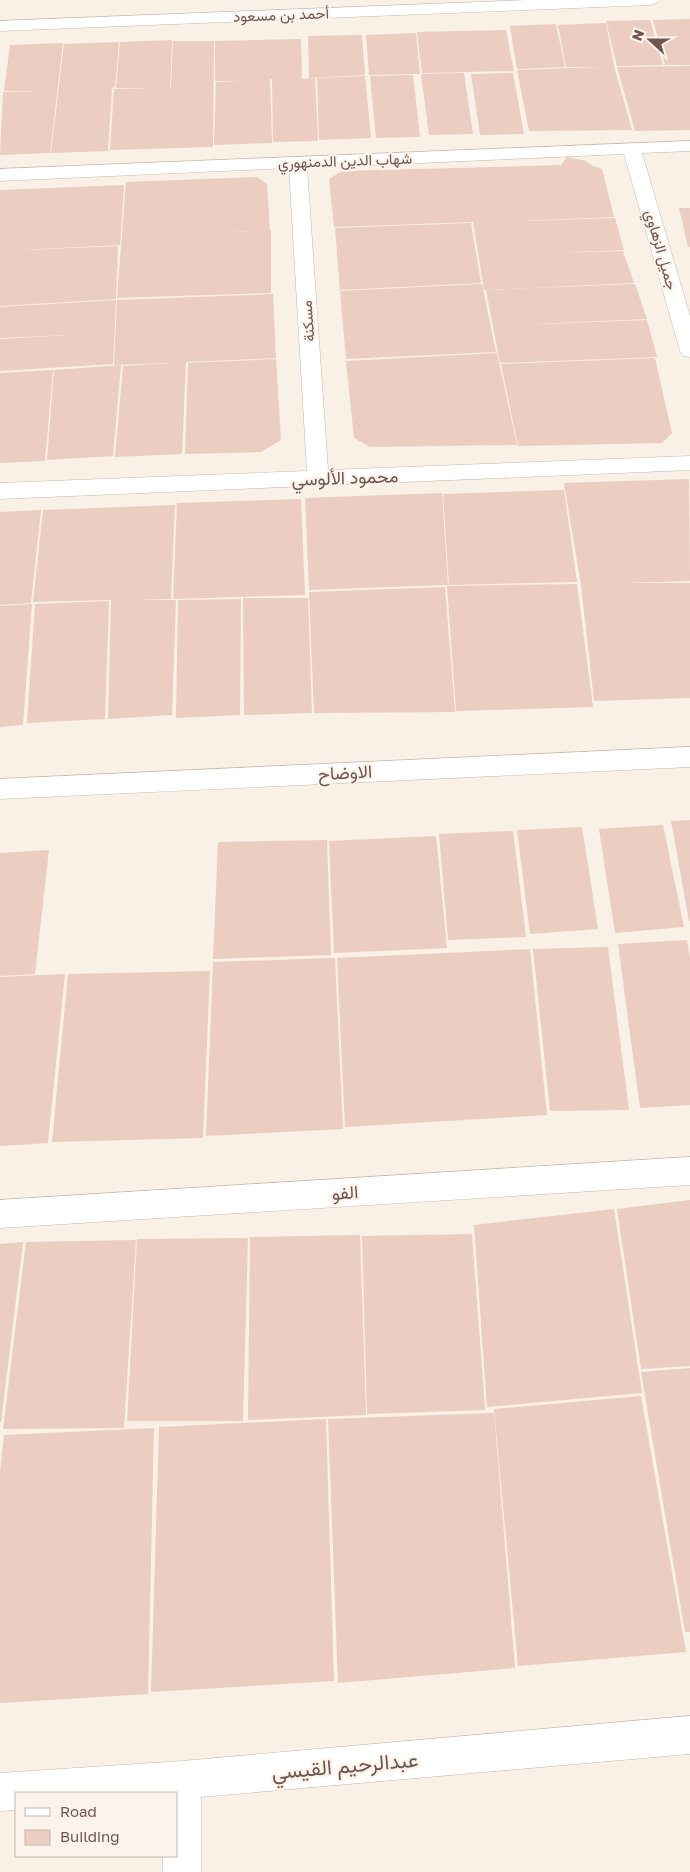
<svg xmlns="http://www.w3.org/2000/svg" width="690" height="1872" viewBox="0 0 690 1872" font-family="'Golos Text',Vazirmatn,sans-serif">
	<rect width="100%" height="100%" fill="#f9f0e6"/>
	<g fill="#ebcdc2">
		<polygon points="690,19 690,65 665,65 653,20"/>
		<polygon points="650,20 663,65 617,66 606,21"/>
		<polygon points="606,23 614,66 632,130 529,131 517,70 601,67 566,67 558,25"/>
		<polygon points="556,24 565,67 517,69 510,26"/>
		<polygon points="506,30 514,71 422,73 417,32"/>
		<polygon points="416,33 420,74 369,75 366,35"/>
		<polygon points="362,35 365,75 309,78 308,36"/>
		<polygon points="301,39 302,79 315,78 318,141 273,142 272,79 270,79 272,143 214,145 216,82 243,81 215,81 215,41"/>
		<polygon points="172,40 170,88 171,88 173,41 214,41 213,147 110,150 114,89 152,88 116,88 120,42"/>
		<polygon points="119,42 115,87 112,88 108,151 51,153 64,44"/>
		<polygon points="63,43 50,153 0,155 3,92 40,91 4,91 10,45"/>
		<polygon points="690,66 690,130 635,131 617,67"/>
		<polygon points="464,73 473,134 429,135 421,74"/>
		<polygon points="513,73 524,134 480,135 471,74"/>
		<polygon points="413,75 420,137 376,138 370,76"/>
		<polygon points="365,76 371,138 319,140 317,78"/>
		<polygon points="567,157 586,161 593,166 602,169 614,217 494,222 615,218 624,250 554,253 623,251 634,283 484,290 473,222 334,227 329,179 342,171 561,165"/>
		<polygon points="257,177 267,184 270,230 231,232 271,230 271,293 117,298 126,182"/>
		<polygon points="124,185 120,245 2,251 118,246 116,299 0,306 0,190"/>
		<polygon points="679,208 690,208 690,247 688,247"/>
		<polygon points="471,223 481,283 340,290 335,228"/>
		<polygon points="482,284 496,352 346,359 340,291"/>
		<polygon points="635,284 647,319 511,325 647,320 657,357 500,363 486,290"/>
		<polygon points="273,294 276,358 186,362 182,454 115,457 123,366 172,363 114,365 117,300"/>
		<polygon points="116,300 113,364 0,371 0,339 70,335 0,338 0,307"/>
		<polygon points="497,353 517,445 370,447 354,438 346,361"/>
		<polygon points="655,358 672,433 662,443 518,446 501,364"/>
		<polygon points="276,359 281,440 261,452 185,454 188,363"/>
		<polygon points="121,365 113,456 47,460 54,370"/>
		<polygon points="53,370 45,461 0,463 0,373"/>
		<polygon points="689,479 690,581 624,583 690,583 690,698 594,701 581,585 564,483"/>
		<polygon points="564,490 577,582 449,585 443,494"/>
		<polygon points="442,493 448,585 309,590 305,498"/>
		<polygon points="301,499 305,595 173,599 177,503"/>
		<polygon points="175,505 171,599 136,600 176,600 172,715 108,719 111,600 33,602 43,510"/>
		<polygon points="41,510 31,603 0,605 0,512"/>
		<polygon points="577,584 593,707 456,711 447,586"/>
		<polygon points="445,587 455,712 314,713 309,592"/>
		<polygon points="243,598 308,598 312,713 244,715"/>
		<polygon points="241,599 240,715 176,718 178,600"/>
		<polygon points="109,601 105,719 27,723 35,604"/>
		<polygon points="32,604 23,725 0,727 0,606"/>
		<polygon points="690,820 690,921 689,921 671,821"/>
		<polygon points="663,825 684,927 615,933 599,829"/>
		<polygon points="582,827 598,929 530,934 517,830"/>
		<polygon points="513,831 526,937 448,940 439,834"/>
		<polygon points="436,836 447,948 334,953 329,841"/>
		<polygon points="327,840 331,955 213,959 218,842"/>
		<polygon points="49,850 35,974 0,976 0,853"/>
		<polygon points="687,940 690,958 690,1105 640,1108 618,944"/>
		<polygon points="608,947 629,1110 550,1111 533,949"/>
		<polygon points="530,949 547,1115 345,1127 337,958"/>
		<polygon points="335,958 343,1129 206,1136 213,962"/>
		<polygon points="210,971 203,1138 52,1142 68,974"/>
		<polygon points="65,974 48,1143 0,1146 0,977"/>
		<polygon points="690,1200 690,1366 641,1369 617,1209"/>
		<polygon points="614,1209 642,1393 487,1407 474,1225"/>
		<polygon points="472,1234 485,1410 367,1414 362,1236"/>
		<polygon points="360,1235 366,1415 248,1420 250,1237"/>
		<polygon points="248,1238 243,1421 127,1421 137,1239"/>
		<polygon points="136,1240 124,1428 3,1429 26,1242"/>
		<polygon points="23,1242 1,1422 0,1422 0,1244"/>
		<polygon points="690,1368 690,1632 685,1632 641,1372"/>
		<polygon points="641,1396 686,1652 518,1666 494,1409"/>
		<polygon points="494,1413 515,1668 338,1683 328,1419"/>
		<polygon points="326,1419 334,1681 151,1692 159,1427"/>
		<polygon points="154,1428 148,1694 0,1703 0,1472 4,1435"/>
	</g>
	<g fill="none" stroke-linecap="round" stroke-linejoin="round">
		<defs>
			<g id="street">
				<polygon points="528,0 659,0 657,3 651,5 0,31 0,21"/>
				<polygon points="690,141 690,151 642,153 690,316 690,357 683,356 680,351 624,154 307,168 328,470 690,456 690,470 0,499 0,483 307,471 289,168 0,181 0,169"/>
				<polygon points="690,747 690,767 0,799 0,779"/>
				<polygon points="690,1157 690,1185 0,1228 0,1200"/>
				<polygon points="690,1716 690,1754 201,1797 201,1872 163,1872 163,1856 176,1856 176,1793 16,1793 16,1810 0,1811 0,1773 182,1761"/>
			</g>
		</defs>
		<use href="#street" stroke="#c9b7ae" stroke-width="1"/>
		<use href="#street" fill="#fff" fill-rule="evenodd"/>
	</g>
	<g text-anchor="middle" stroke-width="4.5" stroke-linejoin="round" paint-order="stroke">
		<g font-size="15" fill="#6f564e" stroke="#fcf4ec">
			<text transform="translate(281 15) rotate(-2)" y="5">أحمد بن مسعود</text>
			<text transform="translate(345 161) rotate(-2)" y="5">شهاب الدين الدمنهوري</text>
			<text transform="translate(661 250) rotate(74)" y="5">جميل الزهاوي</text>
			<text transform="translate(308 321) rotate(-94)" y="5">مسكنة</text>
		</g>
		<g font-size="18" fill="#6f564e" stroke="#fcf4ec">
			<text transform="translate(345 478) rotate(-2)" y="6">محمود الألوسي</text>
			<text transform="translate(345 773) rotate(-3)" y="6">الاوضاح</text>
			<text transform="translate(345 1193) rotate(-4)" y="6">الفو</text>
		</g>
		<g font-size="21" fill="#6f564e" stroke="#fcf4ec">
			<text transform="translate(345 1766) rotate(-5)" y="7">عبدالرحيم القيسي</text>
		</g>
	</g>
	<rect x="15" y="1792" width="162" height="65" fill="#fcf4ec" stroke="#c4b5ad"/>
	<rect x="25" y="1808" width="25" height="8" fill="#ffffff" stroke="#c4b5ad"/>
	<text x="60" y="1817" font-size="15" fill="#6f564e">Road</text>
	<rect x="25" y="1830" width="25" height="15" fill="#ebcdc2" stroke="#c4b5ad"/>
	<text x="60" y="1842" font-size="15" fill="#6f564e">Building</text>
	<g transform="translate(650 40) rotate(291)" stroke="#fcf4ec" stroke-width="4" paint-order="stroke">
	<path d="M0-4L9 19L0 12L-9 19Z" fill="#6f564e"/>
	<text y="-8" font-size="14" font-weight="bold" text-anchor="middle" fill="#6f564e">N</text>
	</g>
</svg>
